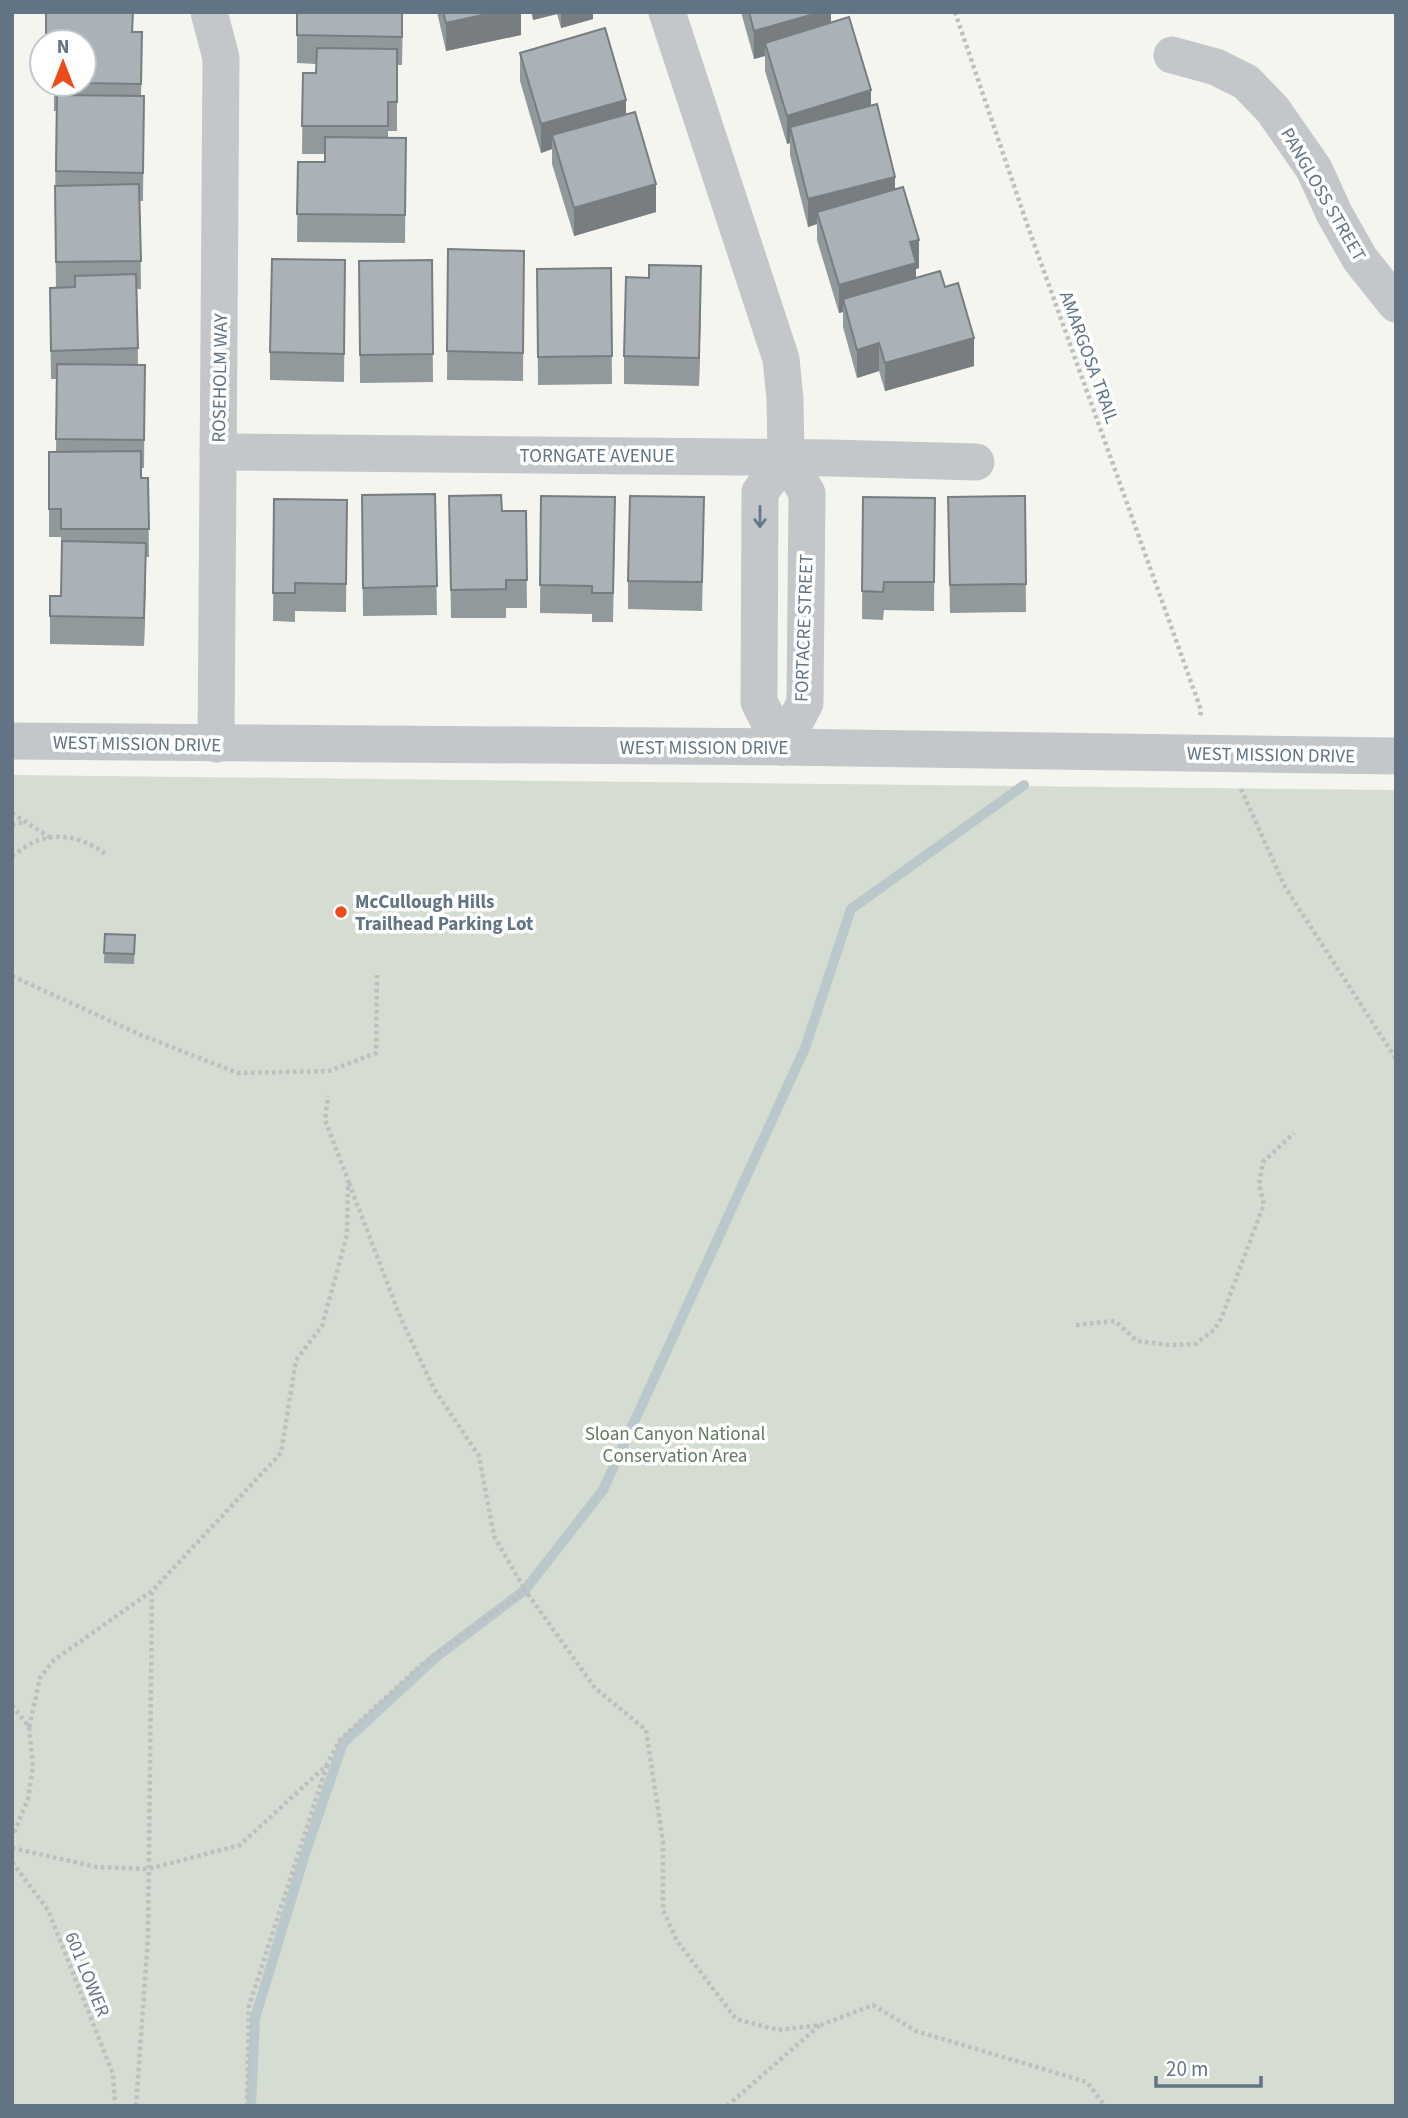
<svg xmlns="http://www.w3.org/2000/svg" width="1408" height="2118" viewBox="0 0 1408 2118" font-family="'Source Sans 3',sans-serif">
	<rect width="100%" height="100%" fill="#f5f5f0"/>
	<polygon fill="#d5dcd1" points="12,775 1396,790 1396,2106 12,2106"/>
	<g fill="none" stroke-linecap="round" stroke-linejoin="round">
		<polyline stroke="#bac7cb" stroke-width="10" points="251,2106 255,2018 305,1854 343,1743 436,1657 525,1590 603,1490 805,1048 851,909 1024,785"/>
		<g stroke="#bdbfc1" stroke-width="4.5" stroke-dasharray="3.5 3.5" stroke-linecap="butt">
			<polyline points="955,12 1027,224 1201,710 1200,718"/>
			<polyline points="1241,789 1285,887 1396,1059"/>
			<polyline points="12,813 51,838"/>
			<polyline points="12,825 25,822"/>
			<path d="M12,856C20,851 28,844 37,841C60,831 88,840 107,855"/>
			<polyline points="12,976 141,1035 238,1073 329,1071 376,1053 377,975"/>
			<polyline points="349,1183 401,1319 434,1389 479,1456 494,1536 525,1590"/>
			<polyline points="1076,1325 1115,1321 1137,1341 1170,1345 1195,1344 1214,1330 1221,1319 1264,1204 1259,1184 1263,1162 1294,1133"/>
			<polyline points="12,1705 29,1727 33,1767 28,1799 12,1837"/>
			<polyline points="29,1727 40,1678 54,1660 152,1591 281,1453 296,1360 322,1326 347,1235 348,1180 325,1120 328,1096"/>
			<polyline points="12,1848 97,1867 148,1869 240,1845 327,1765 339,1741 422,1664 525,1590 595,1688 646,1730 663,1842 663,1910 677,1941 736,2019 778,2030 821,2025 873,2005 916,2031 1087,2082 1105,2106"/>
			<polyline points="12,1862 48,1910 113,2074 115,2106"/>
			<polyline points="136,2106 148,1937 152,1593"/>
			<polyline points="247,2106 249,2006 327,1765"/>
			<polyline points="727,2106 820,2025"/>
		</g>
		<g stroke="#c4c7ca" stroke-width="37">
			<polyline points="209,12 221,58 216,744"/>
			<polyline points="667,12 781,359 785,399 786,457 807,493 805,703 782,747"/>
			<polyline points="1172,55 1216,67 1246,82 1273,110 1314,169 1334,213 1360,259 1396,304"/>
			<polyline points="218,452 831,458 976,462"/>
			<polyline points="12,741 782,747 1396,756"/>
			<polyline points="782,747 759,702 760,492 786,457"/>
		</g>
	</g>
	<g fill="#92999d">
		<polygon points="297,12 403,12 402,65 397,65 397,131 388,131 388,138 406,138 405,243 297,242 298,162 325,162 325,154 302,154 303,73 316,73 316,64 297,63"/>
		<polygon points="437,12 521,12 521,35 446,51"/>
		<polygon points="531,12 593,12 593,19 561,28 557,14 533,20"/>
		<polygon points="741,12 834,12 831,13 831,23 871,106 919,268 916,269 916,278 945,287 974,366 885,391 879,371 857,378 843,327 843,312 839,313 817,240 817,224 808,227 790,155 790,143 787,144 765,71 765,56 754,59"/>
		<polygon points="133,32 142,32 141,96 144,96 143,201 140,201 141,289 137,289 138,365 145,365 144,468 141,468 141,478 148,478 149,557 146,557 144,646 50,644 50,596 61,596 61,537 49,537 49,452 56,452 57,379 51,379 50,316 56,288 55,214 56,111 54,111 54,91 45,91 45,84 84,84 84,42"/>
		<polygon points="520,53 626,114 656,212 574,236 552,164 552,149 541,153 520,81"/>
		<polygon points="448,249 524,251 523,381 447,380"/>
		<polygon points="432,260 433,382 360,383 359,261"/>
		<polygon points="611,268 612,384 538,385 537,269"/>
		<polygon points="345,289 344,382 270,380 270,352"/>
		<polygon points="701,294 699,386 624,384 624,356"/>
		<polygon points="435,494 437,615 363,616 362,495"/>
		<polygon points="449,496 502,511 526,511 527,608 506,608 506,618 451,618"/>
		<polygon points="541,496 615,525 613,622 592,622 592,614 540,613"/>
		<polygon points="1025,496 1026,612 950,613 948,497"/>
		<polygon points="863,497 935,498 934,611 884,610 883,620 862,619"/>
		<polygon points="274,499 347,500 346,612 295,611 295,622 273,621"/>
		<polygon points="704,525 702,611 628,609 628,581"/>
		<polygon points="105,934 135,935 134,964 104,963"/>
	</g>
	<g fill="#777d80">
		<polygon points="496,12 521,12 521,35 446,51 446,23"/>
		<polygon points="533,12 557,12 557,14 533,20"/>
		<polygon points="561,12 593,12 593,19 561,28"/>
		<polygon points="821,12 834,12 831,13 831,37 765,43 765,56 754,59 754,31"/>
		<polygon points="871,90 871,118 790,127 790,143 787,144 787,116"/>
		<polygon points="626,100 626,128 552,135 552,149 541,153 541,124"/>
		<polygon points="895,177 895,205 817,212 817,224 808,227 808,199"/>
		<polygon points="656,184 656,212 574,236 574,208"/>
		<polygon points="919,240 919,268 916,269 916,291 843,299 843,312 839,313 839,285 910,242"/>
		<polygon points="701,266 701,294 699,386 699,358"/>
		<polygon points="974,338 974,366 885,391 885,363"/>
		<polygon points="879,343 879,371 857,378 857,350"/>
		<polygon points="146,543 146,571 144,646 144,618"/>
	</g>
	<g fill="#aab2b7" stroke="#777d80" stroke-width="2">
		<polygon points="46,12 133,12 132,32 142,32 141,84 84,83 84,42 46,42"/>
		<polygon points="297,12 402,12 402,37 297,35"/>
		<polygon points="443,12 496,12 446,23"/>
		<polygon points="749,12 821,12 754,31"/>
		<polygon points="849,17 871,90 787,116 765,43"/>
		<polygon points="605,28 626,100 541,124 520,53"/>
		<polygon points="317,48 397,49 397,102 388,102 388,126 302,126 303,73 316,73"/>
		<polygon points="57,95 144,96 143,173 56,171"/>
		<polygon points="877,104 895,177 808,199 790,127"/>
		<polygon points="635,112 656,184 574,208 552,135"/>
		<polygon points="325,137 406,138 405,215 297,214 298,162 325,162"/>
		<polygon points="139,184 141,261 56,262 55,186"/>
		<polygon points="903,187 919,240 910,242 916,263 839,285 817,212"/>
		<polygon points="448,249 524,251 523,353 447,351"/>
		<polygon points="272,259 345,260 344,354 270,352"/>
		<polygon points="432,260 433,354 360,355 359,261"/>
		<polygon points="649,265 701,266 699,358 624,356 626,277 649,278"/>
		<polygon points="611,268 612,356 538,357 537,269"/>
		<polygon points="940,271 945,287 958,283 974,338 885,363 879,343 857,350 843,299"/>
		<polygon points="136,274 138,348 51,351 50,288 75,287 75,276"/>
		<polygon points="57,364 145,365 144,440 56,439"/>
		<polygon points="141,451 141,478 148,478 149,529 61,529 61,509 49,509 49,452"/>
		<polygon points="435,494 437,586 363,588 362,495"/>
		<polygon points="501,495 502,511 526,511 527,580 506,580 506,589 451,590 449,496"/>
		<polygon points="541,496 615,497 613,593 592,593 592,586 540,585"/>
		<polygon points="630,496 704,497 702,582 628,581"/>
		<polygon points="1025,496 1026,584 950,585 948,497"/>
		<polygon points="863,497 935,498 934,582 884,582 883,592 862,591"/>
		<polygon points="274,499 347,500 346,584 295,583 295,593 273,593"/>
		<polygon points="62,541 146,543 144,618 50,616 50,596 61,596"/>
		<polygon points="105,934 135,935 134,954 104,953"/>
	</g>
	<defs><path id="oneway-shaft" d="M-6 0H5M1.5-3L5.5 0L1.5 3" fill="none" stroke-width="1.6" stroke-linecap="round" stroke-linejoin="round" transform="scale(1.75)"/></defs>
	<use stroke="#677887" href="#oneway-shaft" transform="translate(760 517) rotate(90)"/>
	<circle fill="#ed4c18" stroke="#fff" stroke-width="2.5" cx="341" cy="912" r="7"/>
	<g text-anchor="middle" stroke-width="7" stroke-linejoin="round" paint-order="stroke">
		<g font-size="19" fill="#627483" stroke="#fff">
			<text transform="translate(1324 194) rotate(60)" y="7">PANGLOSS STREET</text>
			<text transform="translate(1090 357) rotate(70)" y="7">AMARGOSA TRAIL</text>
			<text transform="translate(219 378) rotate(-89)" y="7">ROSEHOLM WAY</text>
			<text x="597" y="462">TORNGATE AVENUE</text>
			<text transform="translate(803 628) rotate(-88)" y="7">FORTACRE STREET</text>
			<text transform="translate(137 743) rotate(1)" y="7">WEST MISSION DRIVE</text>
			<text x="704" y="754">WEST MISSION DRIVE</text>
			<text transform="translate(1271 754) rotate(1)" y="7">WEST MISSION DRIVE</text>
			<text transform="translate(88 1974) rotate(68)" y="7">601 LOWER</text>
		</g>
		<g font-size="19" font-weight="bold" fill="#627483" stroke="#fff" text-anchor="start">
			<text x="355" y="908">McCullough Hills<tspan x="355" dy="22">Trailhead Parking Lot</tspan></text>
		</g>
		<g font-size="19" fill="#657a61" stroke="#fff">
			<text x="675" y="1440">Sloan Canyon National<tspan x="675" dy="22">Conservation Area</tspan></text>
		</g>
	</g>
	<rect width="1408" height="2118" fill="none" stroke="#627483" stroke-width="28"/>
	<g transform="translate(63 63)"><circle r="33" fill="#ffffff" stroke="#c0c7cd" stroke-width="2"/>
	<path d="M0-5L12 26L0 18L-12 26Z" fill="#ed4c18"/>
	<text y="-10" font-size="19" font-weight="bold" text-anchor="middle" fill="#627483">N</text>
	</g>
	<path d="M1156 2076v10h105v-10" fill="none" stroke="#627483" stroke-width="3.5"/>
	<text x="1166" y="2076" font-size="21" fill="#627483" stroke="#ffffff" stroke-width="5" paint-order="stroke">20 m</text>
</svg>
